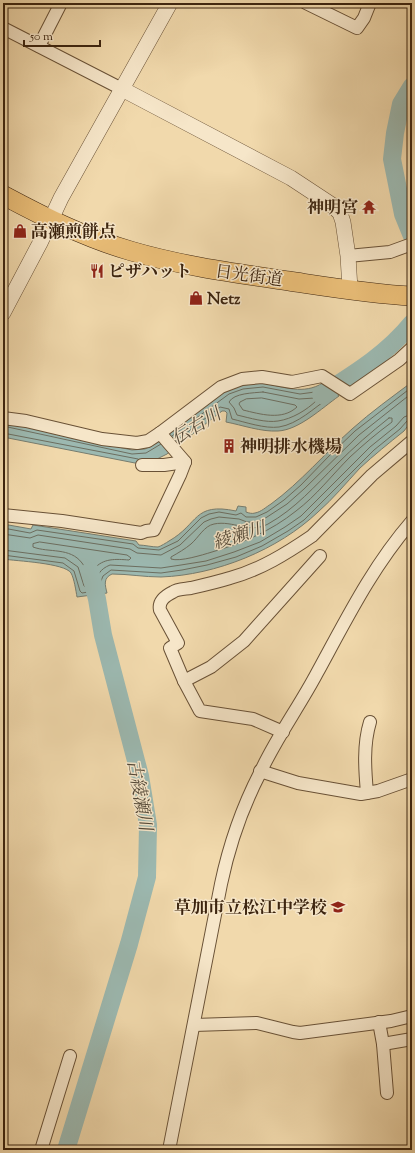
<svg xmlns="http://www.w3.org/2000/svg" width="415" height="1153" viewBox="0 0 415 1153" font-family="'Sorts Mill Goudy','Noto Serif JP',serif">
	<rect width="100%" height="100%" fill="#f1d9ac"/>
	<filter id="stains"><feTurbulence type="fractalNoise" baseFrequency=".005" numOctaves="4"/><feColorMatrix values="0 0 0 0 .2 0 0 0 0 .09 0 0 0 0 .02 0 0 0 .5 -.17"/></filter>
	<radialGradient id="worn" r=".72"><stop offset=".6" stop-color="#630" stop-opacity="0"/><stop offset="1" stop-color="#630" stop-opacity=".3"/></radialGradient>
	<g fill="#9cb9b1" stroke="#767d70">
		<path d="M412,382V422L407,427L404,431C389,443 374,455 360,468C346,483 333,499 318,512C278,550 216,575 161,577C144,577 128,574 112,574C103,578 105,585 107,593L77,597C76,591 74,578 71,573C65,563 16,561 3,559V524L31,529L33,525L136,541L139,545C144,545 152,547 158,547C161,546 166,543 169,541C199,524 193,502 236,511L238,506L246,507V512C249,513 252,514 255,513C261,512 266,507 271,504C301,482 324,454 352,429C371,412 392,397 412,382Z"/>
		<path d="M263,383C285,387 303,395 323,383L339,396C322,408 299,430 278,431C261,432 242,425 226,422L227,413L225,411H222L167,454L151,462L140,464L3,437V422L132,450L145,449L157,443L227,390L243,385Z"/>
	</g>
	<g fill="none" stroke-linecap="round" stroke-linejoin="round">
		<g stroke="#6c6e60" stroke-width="1">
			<path d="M263,392L299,399L315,398L317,400C307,410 292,419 278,421C266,423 250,418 237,415L234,408L229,402C234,393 253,393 263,392Z"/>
			<path d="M262,398L295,405L297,407C282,421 260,414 243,410L239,404L240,402L246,399Z"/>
			<path d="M389,418H392V422C377,433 363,445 350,457C332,475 316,496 296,511C271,531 243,543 212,552C202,555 180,562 171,559V557C178,553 185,549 191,544C199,537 204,526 214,524C233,520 250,534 268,524C295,509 315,486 337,464C353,448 371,432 389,418Z"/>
			<polyline points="3,426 132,454 146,453 161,444"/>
			<polyline points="3,433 138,459"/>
			<path d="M172,436L229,394L243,389L263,387L300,394L315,392L323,388L331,395L330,397C314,408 298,424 279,427C265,429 245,422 232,419L229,409L220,407L176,441"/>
			<polyline points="3,528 30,533 37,530 133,544 138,548 159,550 178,541 201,518 209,514 219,512 236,515 241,513 246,517 256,517 267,512 284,500 301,485 329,456 355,431 412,387"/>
			<polyline points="3,534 30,538 38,535 130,549 137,553 161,555 180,545 204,522 211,519 219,517 239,519 247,522 257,522 264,519 287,504 304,489 359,435 412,393"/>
			<path d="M40,542L127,555L131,558L129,560C116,559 103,558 94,569C92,572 92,575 89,577C86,573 86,567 82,563C70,547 49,553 33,547V544Z"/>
			<path d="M3,550L65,558L78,567L84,586L86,587L95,585C97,575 100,569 110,565L161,568L181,565L206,561L234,552L260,542L285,527L301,516L370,447L396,426L404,417L412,414"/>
			<polyline points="3,555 63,563 74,571 80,591 82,593 101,590 101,581 103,576 111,570 161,573 182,570 207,565 236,557 262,546 288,531 304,520 374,450 400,429 407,421 412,419"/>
		</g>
		<g stroke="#9cb9b1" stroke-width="18">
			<polyline points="412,86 401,104 395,133 392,159 403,214 412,236"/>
			<path d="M321,395C354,374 387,354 412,323"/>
			<polyline points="66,1150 129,944 147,877 148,825 140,776 103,635 97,599 90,571"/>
		</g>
		<defs>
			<g id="minor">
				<polyline points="306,3 357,28 364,18 370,3"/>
				<polyline points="3,28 122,89"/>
				<polyline points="39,46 61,3"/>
				<polyline points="348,256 390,252 412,244"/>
				<polyline points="3,418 26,421 102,439 137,443 148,441 160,433 221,387 242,379 262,377 292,382 322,376 350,394 399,360 412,348"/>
				<polyline points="142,465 164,465 185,462"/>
				<polyline points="3,515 62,521 141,533 146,531 154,530 180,475 185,462 160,433"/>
				<polyline points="184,681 211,667 244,641 320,556"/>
				<path d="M283,732L253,719L200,711L184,681L170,648L178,643L160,610C158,601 165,596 173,592C177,589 185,589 191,588C204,585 217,582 230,578C260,570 287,553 312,536L372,475L412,441"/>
				<polyline points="260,771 298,783 361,794 378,791 412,779"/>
				<path d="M367,793C365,770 363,745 370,722"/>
				<polyline points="379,1022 383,1044 387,1093"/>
				<polyline points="194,1025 257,1023 293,1032 300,1033 391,1021 412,1016"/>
				<polyline points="383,1044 412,1039"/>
				<polyline points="41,1150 70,1056"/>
				<path d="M169,1150L221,884C229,846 242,808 260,773C276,738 299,707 317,673C346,620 372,567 412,521"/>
			</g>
			<g id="tertiary">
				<polyline points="122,89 291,178 332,205 340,213 343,222 348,256 350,289"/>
				<polyline points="3,313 40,243 61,198 170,3"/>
			</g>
			<path id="primary" d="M3,195C44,217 86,238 131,251C182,266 235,273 289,281C329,287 371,294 412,296"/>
		</defs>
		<use href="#minor" stroke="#695136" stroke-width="14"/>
		<use href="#tertiary" stroke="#695136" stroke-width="16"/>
		<use href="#primary" stroke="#3c240f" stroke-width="20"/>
		<use href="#minor" stroke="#f6e6c9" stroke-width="12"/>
		<use href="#tertiary" stroke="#f6e6c9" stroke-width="15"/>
		<use href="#primary" stroke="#e8bc76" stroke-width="19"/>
	</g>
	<defs>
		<symbol id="temple-bare" viewBox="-9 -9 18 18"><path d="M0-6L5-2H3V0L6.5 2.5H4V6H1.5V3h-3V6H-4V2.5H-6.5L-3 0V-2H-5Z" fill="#8f2418" stroke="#f6e6c9" stroke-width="2.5" paint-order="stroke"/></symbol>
		<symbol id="shop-bare" viewBox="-9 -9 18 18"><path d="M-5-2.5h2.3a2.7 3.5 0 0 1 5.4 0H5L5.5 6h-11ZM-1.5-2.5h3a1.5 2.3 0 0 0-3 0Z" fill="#8f2418" stroke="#f6e6c9" stroke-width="2.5" paint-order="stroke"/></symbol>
		<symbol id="restaurant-bare" viewBox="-9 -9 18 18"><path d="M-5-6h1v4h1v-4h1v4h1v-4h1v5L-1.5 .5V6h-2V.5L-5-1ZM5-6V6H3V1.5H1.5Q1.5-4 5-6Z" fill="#8f2418" stroke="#f6e6c9" stroke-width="2.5" paint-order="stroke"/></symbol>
		<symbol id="building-bare" viewBox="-9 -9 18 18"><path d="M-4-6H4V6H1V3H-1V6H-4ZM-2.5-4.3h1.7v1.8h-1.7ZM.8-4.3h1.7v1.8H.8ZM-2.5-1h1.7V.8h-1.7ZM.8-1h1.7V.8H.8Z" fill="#8f2418" stroke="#f6e6c9" stroke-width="2.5" paint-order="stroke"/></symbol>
		<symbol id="school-bare" viewBox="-9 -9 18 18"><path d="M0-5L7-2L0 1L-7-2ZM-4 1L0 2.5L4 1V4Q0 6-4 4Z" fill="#8f2418" stroke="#f6e6c9" stroke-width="2.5" paint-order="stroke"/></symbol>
	</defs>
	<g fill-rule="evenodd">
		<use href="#temple-bare" x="359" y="197" width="20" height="20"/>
		<use href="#shop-bare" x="10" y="221" width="20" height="20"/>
		<use href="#restaurant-bare" x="87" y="261" width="20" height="20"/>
		<use href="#shop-bare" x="186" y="288" width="20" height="20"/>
		<use href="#building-bare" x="219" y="436" width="20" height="20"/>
		<use href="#school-bare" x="328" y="897" width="20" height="20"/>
	</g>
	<g text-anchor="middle" stroke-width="3" stroke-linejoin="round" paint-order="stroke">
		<g font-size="17" font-weight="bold" fill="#3c240f" stroke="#f6e6c9" text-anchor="start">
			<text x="358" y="213" text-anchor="end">神明宮</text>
			<text x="31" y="237">高瀬煎餅点</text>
			<text x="108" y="277">ピザハット</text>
			<text x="207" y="304">Netz</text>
			<text x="240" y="452">神明排水機場</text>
			<text x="327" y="913" text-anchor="end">草加市立松江中学校</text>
		</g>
		<g font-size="17" fill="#3c240f" stroke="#f6e6c9">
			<text transform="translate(249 275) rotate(8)" y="6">日光街道</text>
		</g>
		<g font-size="18" font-style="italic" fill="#544938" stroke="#f6e6c9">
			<text transform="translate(196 426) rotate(-31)" y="6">伝右川</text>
			<text transform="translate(239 535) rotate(-17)" y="6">綾瀬川</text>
			<text transform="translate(140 795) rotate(80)" y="6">古綾瀬川</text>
		</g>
	</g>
	<rect width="415" height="1153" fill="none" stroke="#f1d9ac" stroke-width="16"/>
	<rect x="4" y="4" width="407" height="1145" fill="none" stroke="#3c240f" stroke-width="2"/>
	<rect x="8" y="8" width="399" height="1137" fill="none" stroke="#3c240f"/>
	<path d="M24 40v6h76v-6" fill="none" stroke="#3c240f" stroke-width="2"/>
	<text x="30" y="40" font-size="12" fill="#3c240f" stroke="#f6e6c9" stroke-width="3" paint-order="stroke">50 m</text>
	<rect width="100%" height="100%" filter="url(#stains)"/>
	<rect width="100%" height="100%" fill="url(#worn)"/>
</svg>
